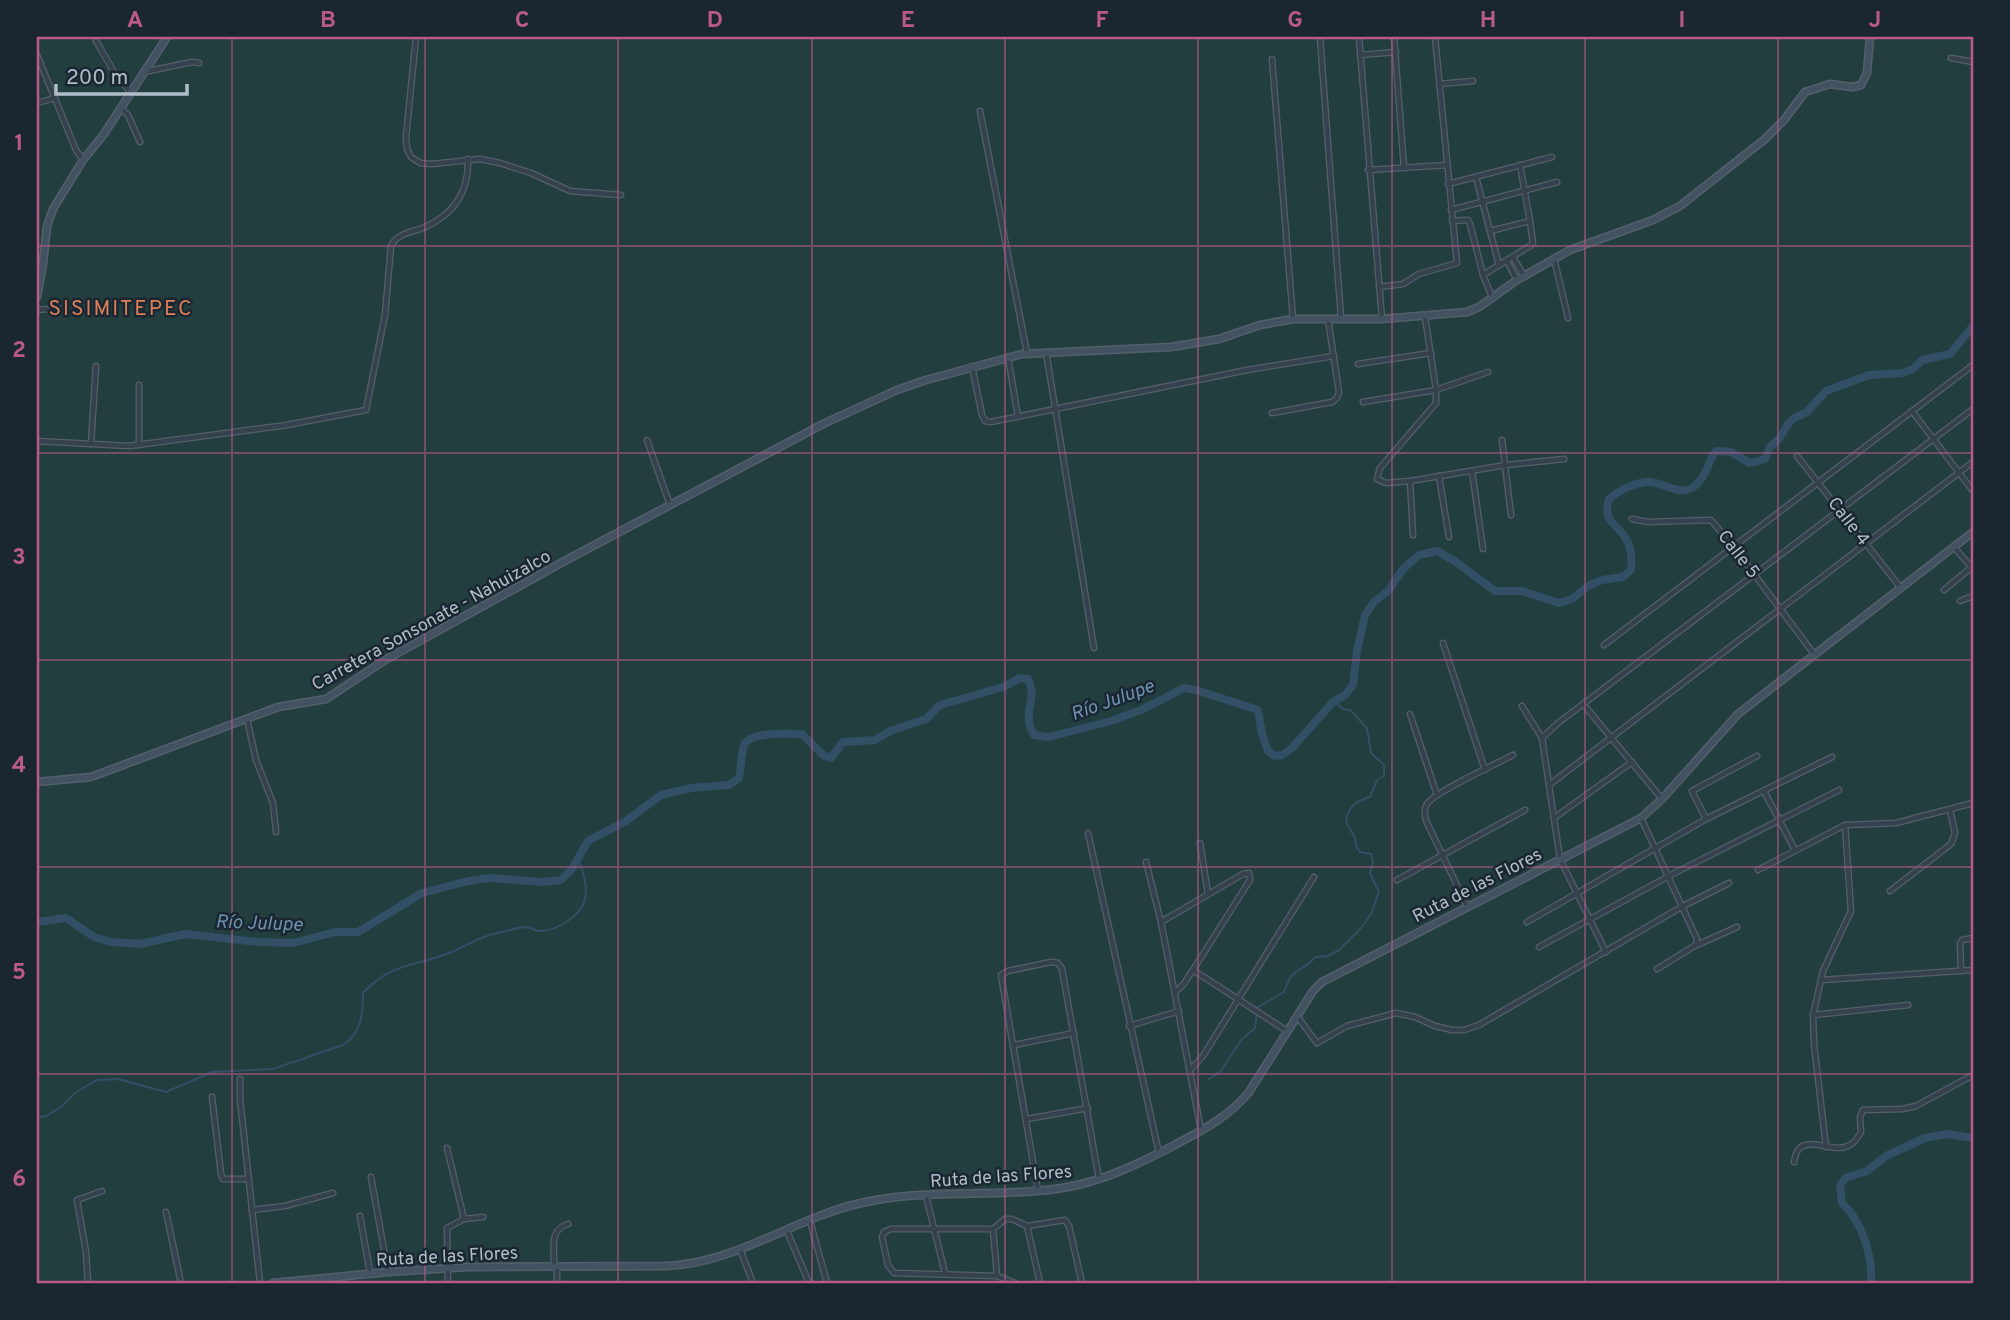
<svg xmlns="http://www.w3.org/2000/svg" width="2010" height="1320" viewBox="0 0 2010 1320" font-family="Overpass,sans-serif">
	<rect width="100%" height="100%" fill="#21313d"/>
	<rect fill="#233e3e" x="37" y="37" width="1936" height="1246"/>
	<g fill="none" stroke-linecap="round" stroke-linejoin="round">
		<g stroke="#334f66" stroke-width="2">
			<path d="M1258,1007L1284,992C1293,964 1300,975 1315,957L1328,956L1339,950L1361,928L1371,914L1379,892L1370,873L1373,862L1371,854L1360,852L1357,848L1355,838L1346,822C1348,807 1355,801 1370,797L1377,780L1384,776V765L1371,753L1367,728L1350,710C1342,710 1339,707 1335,700"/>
			<polyline points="1209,1079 1221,1071 1241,1040 1255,1028 1257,1013"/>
			<path d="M37,1118L46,1116L61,1107L76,1092L97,1080L118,1079L166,1092L212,1072L273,1069L343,1045C362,1032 363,1014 363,993C392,962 414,967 449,953C464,947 477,938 493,934C503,932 515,928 525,927C530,927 535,931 540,931C557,931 582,915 585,899C588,885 582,869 578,857"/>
		</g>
		<g stroke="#334f66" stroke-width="8">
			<path d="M37,922L66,918L94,937L111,942L140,944L185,934L259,942L293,943L335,932H358L422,893L468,881L491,878L543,882L561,880L572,869L588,841L626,821L661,795L691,788L729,785L739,778C741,769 741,754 744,745C751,731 787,734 802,734L823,755L831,758L843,742L875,740L890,731L926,719L940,705L1003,687L1020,678L1028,679C1039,701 1020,711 1034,735L1049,737L1111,721L1141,710L1184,688L1196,690L1258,710L1262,734L1268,751L1275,756L1282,755L1292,748L1333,702L1345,695L1353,685L1357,651L1365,615L1374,602L1389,590L1403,569L1419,555L1437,551L1456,562L1495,591H1522L1559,603L1572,599L1588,586L1602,580L1623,577L1631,570C1632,558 1632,548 1625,537C1615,522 1602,522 1609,499C1619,490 1636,482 1650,482C1666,483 1682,499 1697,484C1707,475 1708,461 1716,451L1731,452L1750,463L1765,459L1770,447L1779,439L1788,424L1794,418L1807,412L1826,391L1869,375L1902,373L1913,369L1922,360L1950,354L1973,326"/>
			<path d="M1871,1283C1873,1257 1862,1221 1842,1203L1840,1186L1845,1178L1867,1171L1886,1156L1925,1138L1946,1134L1973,1138"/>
		</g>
		<defs>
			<g id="street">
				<polyline points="416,37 406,137 407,149 411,157 420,163 432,164 480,159 500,163 531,173 570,191 621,195"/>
				<polyline points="1320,37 1341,318"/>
				<polyline points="1359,37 1382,319"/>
				<polyline points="1394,37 1404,168"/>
				<polyline points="96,41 114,72 131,93"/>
				<polyline points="37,55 76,150 83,160"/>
				<polyline points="1360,55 1396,52"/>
				<polyline points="1951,58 1973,62"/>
				<polyline points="1272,59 1293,319"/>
				<polyline points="144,72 192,62 199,63"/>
				<polyline points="1439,84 1473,81"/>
				<polyline points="37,103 55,98"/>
				<polyline points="121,108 128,115 140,142"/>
				<polyline points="980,111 1027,353"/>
				<polyline points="1520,165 1530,221"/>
				<polyline points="1368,170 1447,165"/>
				<polyline points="1476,177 1490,231"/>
				<polyline points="1448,184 1552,157"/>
				<polyline points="1451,210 1557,182"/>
				<polyline points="1452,221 1468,220 1470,224 1483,275 1492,297"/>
				<polygon points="1530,221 1533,244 1499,265 1490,231"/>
				<polyline points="1513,257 1524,276"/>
				<polyline points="1554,258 1568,318"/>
				<polyline points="1507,261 1517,280"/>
				<polyline points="1483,275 1499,265"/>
				<polyline points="1379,287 1403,284 1419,274 1457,263 1435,37"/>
				<polyline points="37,310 58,308"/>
				<polyline points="1425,317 1436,390 1436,403 1380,468 1377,479 1386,483 1410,481 1506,465 1564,459"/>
				<polyline points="1046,352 1094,648"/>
				<polyline points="1008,357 1018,417"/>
				<polyline points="1358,364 1431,353"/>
				<polyline points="972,366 982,415 985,421 991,422 1247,370 1334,356"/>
				<polyline points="1363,402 1436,390 1488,372"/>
				<polyline points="1912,411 1973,491"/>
				<polyline points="1272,413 1332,402 1337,398 1339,392 1328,319"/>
				<polyline points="647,440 670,505"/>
				<polyline points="1502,440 1511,515"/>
				<path d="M37,441L129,446L287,425L366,410L385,315L391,246C396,234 411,232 423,228C454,215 469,192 468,159"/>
				<polyline points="91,444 96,366"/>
				<polyline points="139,445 139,385"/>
				<polyline points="1797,456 1900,587"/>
				<polyline points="1472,471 1483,549"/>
				<polyline points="1439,476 1449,537"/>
				<polyline points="1410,481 1413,535"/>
				<polyline points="1632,519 1648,522 1711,520 1733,546 1814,654"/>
				<polyline points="1954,547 1972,568"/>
				<polyline points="1944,590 1973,566"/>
				<polyline points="1960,601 1973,596"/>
				<polyline points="1443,643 1485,770"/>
				<polyline points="1604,645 1973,365"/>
				<polyline points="1584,705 1662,799"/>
				<polyline points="1522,706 1542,738"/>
				<polyline points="1410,714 1437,795"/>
				<polyline points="247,719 256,760 273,803 276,832"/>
				<polyline points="1549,785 1973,462"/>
				<polyline points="1764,791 1795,850"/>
				<polyline points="1554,818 1632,762"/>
				<polyline points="1641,818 1697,939 1696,945 1657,969"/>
				<polyline points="1706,819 1692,791 1757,756"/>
				<polyline points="1088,833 1159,1153"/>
				<polyline points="1200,843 1208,894"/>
				<polyline points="1146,862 1161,922 1201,1130"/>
				<polyline points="1758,870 1845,825 1896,823 1973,803"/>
				<polyline points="1397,880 1525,810"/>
				<polyline points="1890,891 1951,844 1955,833 1950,810"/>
				<path d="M1467,906L1428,825C1425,818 1423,810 1427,804C1433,793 1498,763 1513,755"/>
				<polyline points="1161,922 1243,874 1249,873 1250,880 1193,970 1183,985 1175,992"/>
				<polyline points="1527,922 1706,819 1832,757"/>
				<polyline points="1697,945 1737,927"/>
				<polyline points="1539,947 1669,876 1839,790"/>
				<polyline points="1606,952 1560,859 1542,738 1558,723 1973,409"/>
				<polyline points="1193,970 1287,1031"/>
				<polyline points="1961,971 1960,944 1962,940 1973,938"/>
				<polyline points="1821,980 1973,970"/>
				<polyline points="1813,1015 1908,1005"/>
				<polyline points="1297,1016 1317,1043 1347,1026 1396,1013 1415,1017 1435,1026 1452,1030 1464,1030 1479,1025 1683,906 1729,883"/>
				<polyline points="1129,1026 1179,1011"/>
				<polyline points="1014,1045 1074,1033"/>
				<polyline points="1191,1069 1203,1056 1314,877"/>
				<polyline points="240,1079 240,1099 260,1283"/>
				<polyline points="212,1097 221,1174 223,1179 249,1179"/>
				<polyline points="1027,1119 1088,1108"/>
				<polyline points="1826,1147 1814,1044 1813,1015 1823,971 1851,911 1845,825"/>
				<polyline points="447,1148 464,1219"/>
				<path d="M1794,1162C1795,1157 1796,1150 1801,1147C1818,1136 1845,1164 1861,1132L1860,1117L1863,1110L1902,1109L1916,1106L1973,1075"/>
				<polyline points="371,1177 388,1272"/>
				<polyline points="1038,1191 1001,975 1008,971 1051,962 1058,963 1062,969 1099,1179"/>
				<polyline points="926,1196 945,1273"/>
				<polyline points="252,1210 285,1206 333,1193"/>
				<polyline points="166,1212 181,1283"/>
				<polyline points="360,1216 370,1273"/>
				<polyline points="810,1221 827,1283"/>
				<polyline points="1027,1226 1040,1283"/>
				<polyline points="993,1229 997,1276 894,1273 888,1265 882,1237 884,1232 891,1229 993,1229 1005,1219 1012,1219 1027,1226 1065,1220 1069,1226 1082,1283"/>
				<polyline points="787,1231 809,1283"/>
				<polyline points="740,1249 753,1283"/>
				<path d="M554,1267C555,1250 548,1230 568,1224"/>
				<polyline points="557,1267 557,1283"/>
				<polyline points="997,1276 1015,1283"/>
				<polyline points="88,1283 86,1252 77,1200 102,1191"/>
				<polyline points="448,1283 447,1228 464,1219 483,1217"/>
			</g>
			<g id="secondary">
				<polyline points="37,297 43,264 47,226 53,209 83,160 104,134 167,37"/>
				<polyline points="37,782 91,777 278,707 326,699 385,660 572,557 825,423 897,390 926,380 1022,354 1171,347 1219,339 1260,325 1293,319 1382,319 1467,312 1479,307 1517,280 1570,250 1653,220 1680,206 1765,139 1784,120 1805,92 1830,84 1852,87 1861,85 1867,73 1870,37"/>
				<path d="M273,1283L388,1272L468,1267L665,1266C735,1264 794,1218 861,1203C928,1187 1000,1199 1068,1187C1105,1180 1138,1164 1171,1147C1200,1131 1228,1118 1249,1092L1313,991L1322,982L1641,818L1662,799L1738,714L1973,532"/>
			</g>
		</defs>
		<use href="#street" stroke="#53606b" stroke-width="7"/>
		<use href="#secondary" stroke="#53606b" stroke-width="9"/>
		<use href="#street" stroke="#35424d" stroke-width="4.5"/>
		<use href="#secondary" stroke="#425261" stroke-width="6"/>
	</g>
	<path fill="none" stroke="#bb5a87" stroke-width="2" stroke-opacity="0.55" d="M232,37V1283M425,37V1283M618,37V1283M812,37V1283M1005,37V1283M1198,37V1283M1392,37V1283M1585,37V1283M1778,37V1283M37,246H1973M37,453H1973M37,660H1973M37,867H1973M37,1074H1973"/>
	<g text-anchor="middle" stroke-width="5" stroke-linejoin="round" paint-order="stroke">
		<g font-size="18" fill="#b0bdc9" stroke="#1a2732">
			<text transform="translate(1849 521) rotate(52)" y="6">Calle 4</text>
			<text transform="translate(1739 554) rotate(52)" y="6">Calle 5</text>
			<text transform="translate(431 620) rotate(-29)" y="6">Carretera Sonsonate - Nahuizalco</text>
			<text transform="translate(1477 885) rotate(-27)" y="6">Ruta de las Flores</text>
			<text transform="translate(1001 1176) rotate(-4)" y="6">Ruta de las Flores</text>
			<text transform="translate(447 1256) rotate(-3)" y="6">Ruta de las Flores</text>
		</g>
		<g font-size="19" font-style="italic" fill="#6e92af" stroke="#1a2732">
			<text transform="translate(1112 699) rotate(-20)" y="7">Río Julupe</text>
			<text transform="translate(259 922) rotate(2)" y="7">Río Julupe</text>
		</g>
		<g font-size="21" letter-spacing="2" fill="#dd8057" stroke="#1a2732">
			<text x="121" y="315">SISIMITEPEC</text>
		</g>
	</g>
	<rect width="2010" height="1320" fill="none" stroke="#1a2732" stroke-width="77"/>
	<path d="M56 84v10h131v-10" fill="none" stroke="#b0bdc9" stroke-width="3.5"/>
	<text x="66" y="84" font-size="21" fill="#b0bdc9" stroke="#1a2732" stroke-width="5" paint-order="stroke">200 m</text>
	<rect x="38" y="38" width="1934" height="1244" fill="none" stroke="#bb5a87" stroke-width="2.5"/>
	<g font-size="23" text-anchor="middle" font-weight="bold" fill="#bb5a87">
		<text x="135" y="27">A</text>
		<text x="328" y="27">B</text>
		<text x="522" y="27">C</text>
		<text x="715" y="27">D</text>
		<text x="908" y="27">E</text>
		<text x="1102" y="27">F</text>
		<text x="1295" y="27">G</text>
		<text x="1488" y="27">H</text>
		<text x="1682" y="27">I</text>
		<text x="1875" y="27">J</text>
		<text x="19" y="150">1</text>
		<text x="19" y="357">2</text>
		<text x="19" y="564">3</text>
		<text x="19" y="772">4</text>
		<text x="19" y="979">5</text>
		<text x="19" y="1186">6</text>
	</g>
</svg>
